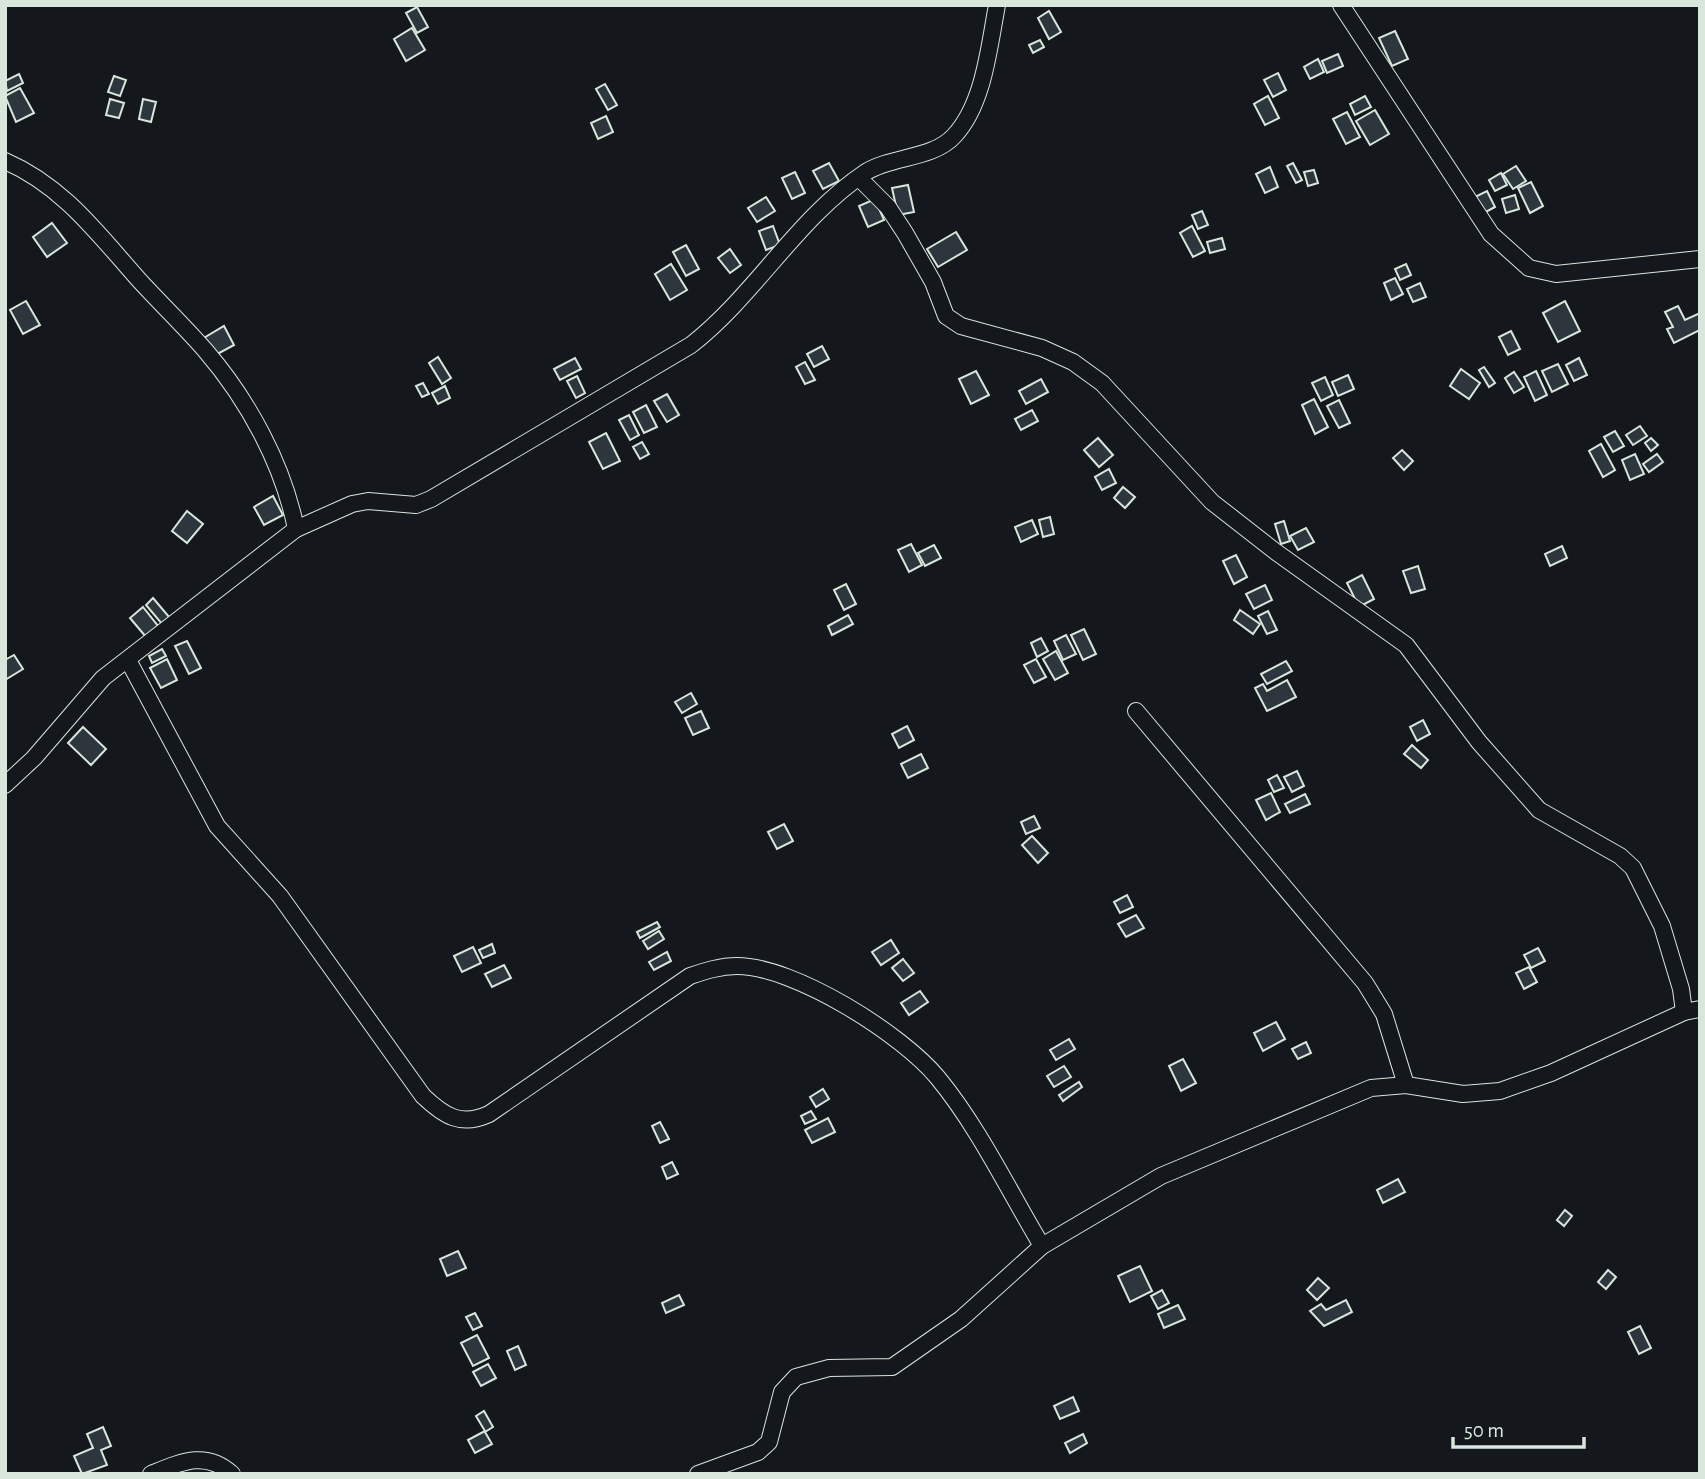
<svg xmlns="http://www.w3.org/2000/svg" width="1705" height="1479" viewBox="0 0 1705 1479" font-family="'Alegreya Sans',sans-serif">
	<rect width="100%" height="100%" fill="#14181c"/>
	<g fill="#2c363c" stroke="#d8e6dc" stroke-width="2">
		<polygon points="417,7 428,27 417,33 406,13"/>
		<polygon points="1049,11 1061,32 1049,39 1038,18"/>
		<polygon points="412,28 425,50 406,61 394,39"/>
		<polygon points="1395,31 1408,59 1392,66 1379,38"/>
		<polygon points="1040,40 1044,47 1033,53 1029,45"/>
		<polygon points="1338,54 1343,66 1327,73 1322,61"/>
		<polygon points="1318,59 1324,72 1310,79 1304,67"/>
		<polygon points="1278,73 1286,90 1273,97 1264,80"/>
		<polygon points="19,74 23,83 7,91 5,81"/>
		<polygon points="114,76 126,80 120,96 108,92"/>
		<polygon points="605,84 617,105 608,110 596,89"/>
		<polygon points="20,88 34,113 16,122 5,96"/>
		<polygon points="1268,96 1279,118 1265,125 1254,104"/>
		<polygon points="1365,96 1371,107 1355,115 1350,104"/>
		<polygon points="110,99 124,103 119,118 106,115"/>
		<polygon points="143,99 156,102 151,122 139,119"/>
		<polygon points="1375,110 1389,134 1370,145 1356,121"/>
		<polygon points="1347,112 1360,137 1346,144 1333,119"/>
		<polygon points="606,116 613,132 598,139 591,123"/>
		<polygon points="829,163 839,181 823,189 813,171"/>
		<polygon points="1293,163 1302,180 1296,183 1287,166"/>
		<polygon points="1516,166 1526,181 1513,189 1503,174"/>
		<polygon points="1270,167 1278,187 1265,193 1256,174"/>
		<polygon points="1314,170 1318,183 1308,186 1304,172"/>
		<polygon points="795,172 805,193 792,199 782,178"/>
		<polygon points="1501,173 1507,185 1495,191 1489,180"/>
		<polygon points="1531,182 1543,206 1530,213 1518,188"/>
		<polygon points="908,185 914,212 898,215 892,188"/>
		<polygon points="1487,191 1495,207 1484,213 1475,197"/>
		<polygon points="1515,195 1519,209 1506,213 1502,199"/>
		<polygon points="766,197 775,211 757,222 748,208"/>
		<polygon points="875,199 884,220 868,227 859,206"/>
		<polygon points="1202,211 1208,225 1198,229 1192,215"/>
		<polygon points="52,223 67,243 47,257 33,237"/>
		<polygon points="773,226 780,245 766,250 759,231"/>
		<polygon points="1192,226 1205,251 1193,257 1180,233"/>
		<polygon points="956,232 967,250 938,267 927,249"/>
		<polygon points="1222,238 1225,249 1210,253 1207,242"/>
		<polygon points="686,245 699,269 686,276 673,252"/>
		<polygon points="730,249 741,265 730,273 718,258"/>
		<polygon points="671,264 687,290 670,300 655,274"/>
		<polygon points="1406,264 1411,275 1400,280 1395,269"/>
		<polygon points="1395,278 1403,294 1391,300 1384,283"/>
		<polygon points="1420,283 1426,297 1413,302 1407,289"/>
		<polygon points="26,301 40,325 23,334 10,310"/>
		<polygon points="1565,301 1580,331 1558,342 1543,313"/>
		<polygon points="1678,306 1685,320 1700,313 1700,330 1674,343 1667,329 1673,327 1665,312"/>
		<polygon points="224,326 234,345 212,357 202,339"/>
		<polygon points="1511,331 1520,349 1508,355 1499,337"/>
		<polygon points="822,346 829,359 814,367 807,354"/>
		<polygon points="438,357 451,378 442,384 429,363"/>
		<polygon points="575,358 581,369 560,380 554,369"/>
		<polygon points="1579,358 1587,375 1574,381 1566,365"/>
		<polygon points="805,362 815,380 805,384 796,367"/>
		<polygon points="1558,364 1568,384 1552,392 1542,371"/>
		<polygon points="1484,367 1495,383 1489,387 1479,370"/>
		<polygon points="1461,369 1480,383 1469,399 1450,386"/>
		<polygon points="976,371 989,395 971,404 959,379"/>
		<polygon points="1536,371 1547,395 1535,401 1524,377"/>
		<polygon points="1514,372 1524,387 1514,393 1505,378"/>
		<polygon points="1348,375 1354,389 1338,396 1332,382"/>
		<polygon points="577,376 585,393 576,398 567,381"/>
		<polygon points="1325,377 1333,395 1321,401 1312,383"/>
		<polygon points="1041,379 1048,392 1026,404 1019,391"/>
		<polygon points="423,383 429,394 422,397 416,386"/>
		<polygon points="445,386 450,398 438,404 432,393"/>
		<polygon points="667,394 679,415 667,422 654,401"/>
		<polygon points="1314,399 1328,427 1315,434 1302,405"/>
		<polygon points="1339,400 1350,423 1339,428 1327,406"/>
		<polygon points="646,405 657,427 644,433 633,412"/>
		<polygon points="1032,410 1038,421 1021,430 1015,419"/>
		<polygon points="629,415 639,435 630,440 619,420"/>
		<polygon points="1640,426 1647,436 1633,445 1626,435"/>
		<polygon points="1615,431 1624,446 1613,452 1604,437"/>
		<polygon points="606,433 620,461 603,469 589,442"/>
		<polygon points="1098,438 1113,455 1099,467 1084,450"/>
		<polygon points="1651,438 1658,445 1651,451 1645,443"/>
		<polygon points="642,442 649,454 640,459 633,447"/>
		<polygon points="1601,444 1615,470 1603,477 1589,451"/>
		<polygon points="1402,450 1413,461 1404,470 1393,458"/>
		<polygon points="1635,454 1644,474 1630,480 1622,460"/>
		<polygon points="1657,454 1663,462 1649,472 1643,464"/>
		<polygon points="1109,469 1116,483 1102,490 1095,477"/>
		<polygon points="1123,487 1135,497 1125,508 1114,498"/>
		<polygon points="273,496 283,515 264,525 254,507"/>
		<polygon points="187,511 203,524 187,543 172,531"/>
		<polygon points="1050,517 1054,534 1043,537 1039,520"/>
		<polygon points="1032,520 1038,534 1021,542 1015,527"/>
		<polygon points="1284,521 1290,541 1281,544 1275,524"/>
		<polygon points="1306,528 1314,542 1298,550 1290,536"/>
		<polygon points="911,544 922,565 909,572 898,550"/>
		<polygon points="934,545 941,558 925,566 918,553"/>
		<polygon points="1562,546 1567,558 1550,566 1545,554"/>
		<polygon points="1236,555 1247,577 1234,584 1223,561"/>
		<polygon points="1418,566 1425,589 1411,593 1403,571"/>
		<polygon points="1362,575 1374,599 1359,607 1347,583"/>
		<polygon points="846,584 856,604 844,610 834,590"/>
		<polygon points="1265,585 1272,600 1254,609 1246,594"/>
		<polygon points="153,598 170,618 162,624 146,605"/>
		<polygon points="143,607 158,626 146,637 130,618"/>
		<polygon points="1240,610 1260,624 1253,634 1234,620"/>
		<polygon points="1268,611 1277,630 1267,634 1258,616"/>
		<polygon points="848,615 853,624 832,635 828,626"/>
		<polygon points="1084,629 1096,654 1083,660 1071,635"/>
		<polygon points="1066,635 1076,654 1063,660 1054,641"/>
		<polygon points="1041,638 1048,651 1037,657 1031,643"/>
		<polygon points="187,641 201,668 189,674 175,646"/>
		<polygon points="162,649 166,656 152,663 149,656"/>
		<polygon points="1056,651 1068,673 1055,680 1043,659"/>
		<polygon points="14,655 23,669 5,680 5,660"/>
		<polygon points="167,659 177,680 161,688 150,668"/>
		<polygon points="1036,659 1046,677 1034,683 1024,665"/>
		<polygon points="1286,661 1292,671 1267,684 1261,674"/>
		<polygon points="1287,680 1296,697 1267,711 1255,688 1263,684 1267,691"/>
		<polygon points="691,693 697,704 682,713 675,702"/>
		<polygon points="701,711 709,728 693,735 685,718"/>
		<polygon points="1423,720 1430,734 1417,741 1410,727"/>
		<polygon points="907,726 914,740 899,748 892,734"/>
		<polygon points="83,727 106,749 91,765 68,743"/>
		<polygon points="1412,745 1428,760 1421,768 1404,754"/>
		<polygon points="921,754 928,768 908,778 901,764"/>
		<polygon points="1297,771 1304,786 1292,792 1284,777"/>
		<polygon points="1277,775 1284,788 1274,792 1268,780"/>
		<polygon points="1271,793 1280,812 1266,820 1256,800"/>
		<polygon points="1305,794 1310,804 1290,813 1285,804"/>
		<polygon points="1034,816 1040,828 1026,834 1021,822"/>
		<polygon points="784,824 793,841 777,849 768,832"/>
		<polygon points="1032,836 1048,853 1038,863 1022,845"/>
		<polygon points="1127,895 1133,907 1120,913 1114,902"/>
		<polygon points="1136,915 1144,928 1126,937 1118,924"/>
		<polygon points="657,922 660,927 640,938 637,932"/>
		<polygon points="659,931 664,939 648,949 643,941"/>
		<polygon points="891,940 899,953 881,965 872,952"/>
		<polygon points="492,944 495,953 483,958 479,950"/>
		<polygon points="473,947 481,963 462,972 454,956"/>
		<polygon points="1538,948 1545,961 1531,968 1524,955"/>
		<polygon points="667,952 671,961 654,970 649,962"/>
		<polygon points="903,959 914,973 903,981 892,968"/>
		<polygon points="504,965 511,978 492,987 485,974"/>
		<polygon points="1529,967 1537,982 1524,989 1516,973"/>
		<polygon points="920,991 928,1002 909,1015 901,1003"/>
		<polygon points="1276,1022 1285,1039 1263,1051 1254,1033"/>
		<polygon points="1069,1039 1075,1049 1056,1060 1050,1050"/>
		<polygon points="1306,1042 1311,1053 1298,1059 1292,1049"/>
		<polygon points="1183,1059 1196,1083 1181,1091 1169,1066"/>
		<polygon points="1064,1066 1071,1077 1054,1087 1047,1076"/>
		<polygon points="1079,1082 1082,1087 1063,1101 1059,1095"/>
		<polygon points="823,1089 829,1099 816,1107 810,1097"/>
		<polygon points="811,1111 816,1119 805,1124 801,1116"/>
		<polygon points="828,1118 835,1132 812,1143 805,1130"/>
		<polygon points="660,1122 669,1139 660,1143 652,1126"/>
		<polygon points="672,1162 678,1174 667,1179 662,1167"/>
		<polygon points="1398,1179 1405,1192 1383,1203 1377,1190"/>
		<polygon points="1565,1210 1572,1216 1564,1226 1557,1220"/>
		<polygon points="458,1251 466,1268 447,1276 440,1259"/>
		<polygon points="1140,1266 1152,1291 1130,1302 1118,1276"/>
		<polygon points="1608,1270 1616,1277 1606,1289 1598,1282"/>
		<polygon points="1318,1278 1329,1288 1317,1300 1307,1290"/>
		<polygon points="1162,1290 1169,1303 1158,1309 1151,1296"/>
		<polygon points="679,1295 684,1305 666,1313 662,1303"/>
		<polygon points="1346,1300 1352,1312 1324,1326 1310,1311 1321,1304 1326,1310"/>
		<polygon points="1178,1305 1185,1319 1164,1328 1158,1314"/>
		<polygon points="475,1313 482,1326 473,1330 466,1317"/>
		<polygon points="1640,1326 1651,1348 1639,1354 1628,1332"/>
		<polygon points="477,1335 489,1358 473,1366 461,1343"/>
		<polygon points="518,1346 526,1365 515,1370 507,1351"/>
		<polygon points="488,1364 496,1378 481,1386 473,1372"/>
		<polygon points="1073,1397 1079,1411 1060,1419 1054,1406"/>
		<polygon points="484,1411 493,1427 485,1432 492,1444 475,1453 468,1440 485,1431 476,1416"/>
		<polygon points="103,1427 111,1446 101,1450 107,1465 82,1474 74,1456 93,1448 87,1434"/>
		<polygon points="1083,1434 1087,1443 1070,1453 1065,1443"/>
	</g>
	<g fill="none" stroke-linecap="round" stroke-linejoin="round">
		<defs>
			<g id="street">
				<polyline points="1341,5 1491,234 1529,268 1556,274 1700,259"/>
				<path d="M5,161C63,186 98,234 139,280C161,304 184,326 205,350C248,400 283,464 296,529"/>
				<polyline points="859,178 888,207 905,233 933,282 946,316 961,326 1042,348 1073,362 1102,383 1212,502 1276,552 1406,645 1479,742 1539,810 1620,856 1633,868 1662,926 1681,989 1684,1012"/>
				<path d="M128,660L217,826L280,896L423,1096C444,1116 461,1127 489,1114L690,976C705,971 720,966 737,966C794,966 902,1034 938,1078C979,1128 1009,1191 1042,1246"/>
				<polyline points="1136,711 1365,983 1384,1014 1406,1085"/>
				<path d="M5,785L34,758L103,678L296,529L352,504L368,501L416,505L431,499L691,345C756,294 797,218 866,172C892,156 933,159 954,136C984,104 989,47 997,5"/>
				<path d="M151,1474C181,1462 206,1450 232,1474"/>
				<polyline points="698,1474 758,1452 769,1442 782,1392 796,1377 829,1368 892,1367 961,1319 1042,1246 1161,1176 1371,1088 1406,1085 1463,1094 1500,1091 1551,1073 1684,1012 1700,1009"/>
			</g>
		</defs>
		<use href="#street" stroke="#d8e6dc" stroke-width="18"/>
		<use href="#street" stroke="#14181c" stroke-width="16"/>
	</g>
	<rect width="1705" height="1479" fill="none" stroke="#d8e6dc" stroke-width="14"/>
	<path d="M1453 1437v10h131v-10" fill="none" stroke="#d8e6dc" stroke-width="3.5"/>
	<text x="1464" y="1437" font-size="21" fill="#d8e6dc" stroke="#14181c" stroke-width="5" paint-order="stroke">50 m</text>
</svg>
